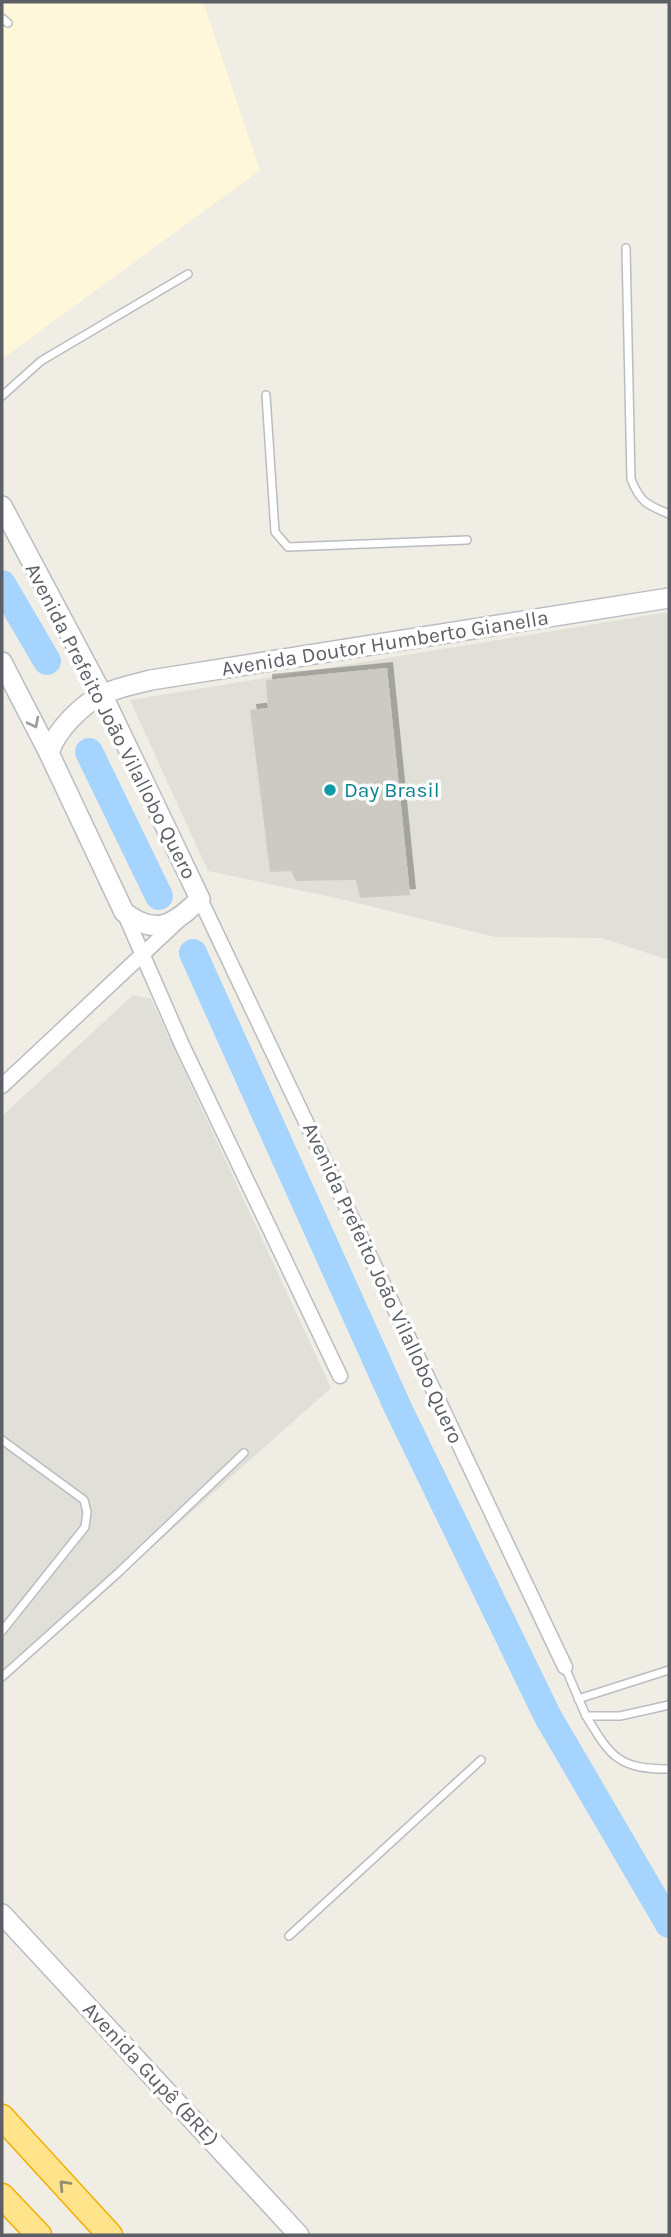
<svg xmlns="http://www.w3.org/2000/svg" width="671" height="2237" viewBox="0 0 671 2237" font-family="Karla,sans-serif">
	<defs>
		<filter id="shadow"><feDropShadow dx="6" dy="-6" stdDeviation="0" flood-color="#0004"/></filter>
	</defs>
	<rect width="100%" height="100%" fill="#f0eee4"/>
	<polygon fill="#fff7da" points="2,2 203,2 260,170 2,359"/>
	<g fill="#e0dfd8">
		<polygon points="669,612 669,960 602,938 495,937 341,899 208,871 130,700"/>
		<polygon points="133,995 151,999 331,1388 2,1681 2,1116"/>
	</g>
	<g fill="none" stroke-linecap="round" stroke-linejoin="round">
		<g stroke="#a5d5ff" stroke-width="28">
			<polyline points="2,584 47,661"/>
			<polyline points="89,752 159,896"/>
			<polyline points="193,953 398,1408 548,1717 669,1924"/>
		</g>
	</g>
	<polygon fill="#cdcac3" filter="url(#shadow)" points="387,668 410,895 360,898 356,880 296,881 291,871 270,872 250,710 268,708 266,680"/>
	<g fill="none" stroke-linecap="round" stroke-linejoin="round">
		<defs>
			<g id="service">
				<polyline points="2,18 8,23"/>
				<path d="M626,248L631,479C640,502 647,505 669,514"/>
				<polyline points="266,395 275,532 288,547 467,540"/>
				<polyline points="2,396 41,361 188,274"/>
				<polyline points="2,1440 84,1500 87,1512 85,1527 2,1631"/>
				<polyline points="565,1667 586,1716 620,1716 669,1705"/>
				<polyline points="2,1677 118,1573 244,1453"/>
				<polyline points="578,1699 669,1670"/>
				<path d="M586,1716C611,1757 618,1769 669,1769"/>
				<polyline points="289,1936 481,1760"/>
			</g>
			<g id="minor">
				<polyline points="200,899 565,1667"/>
				<polyline points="124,912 182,1045 340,1376"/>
				<polyline points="2,1086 177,922"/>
			</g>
			<g id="secondary">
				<path d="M2,506L102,694L200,899C175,923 157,938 124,912L49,753L2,662"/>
				<path d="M49,753C56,730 82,704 104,694C119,687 136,684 151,680L669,598"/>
				<polyline points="2,1914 299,2235"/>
			</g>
			<g id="motorway">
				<polyline points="2,2117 110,2235"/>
				<polyline points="2,2196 39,2235"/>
			</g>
		</defs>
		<use href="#service" stroke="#b9bcc1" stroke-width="10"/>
		<use href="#minor" stroke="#b9bcc1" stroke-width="17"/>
		<use href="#secondary" stroke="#b9bdc3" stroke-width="22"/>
		<use href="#motorway" stroke="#f4ad00" stroke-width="27"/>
		<use href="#service" stroke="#fff" stroke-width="7"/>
		<use href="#minor" stroke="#fff" stroke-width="14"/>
		<use href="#secondary" stroke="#fff" stroke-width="19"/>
		<use href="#motorway" stroke="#ffe48c" stroke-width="24"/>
	</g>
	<defs><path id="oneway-chevron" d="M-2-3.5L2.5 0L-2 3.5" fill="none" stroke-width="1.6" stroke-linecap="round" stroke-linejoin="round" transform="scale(1.75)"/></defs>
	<use stroke="#9da0a3" href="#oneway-chevron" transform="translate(34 723) rotate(63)"/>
	<use stroke="#958e73" href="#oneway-chevron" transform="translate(64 2185) rotate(-133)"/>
	<circle fill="#0f9aa8" stroke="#fff" stroke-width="2.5" cx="330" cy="790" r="7"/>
	<g text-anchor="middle" stroke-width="7" stroke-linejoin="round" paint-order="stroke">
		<g font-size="21" fill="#5c6066" stroke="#fff">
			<text transform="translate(385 643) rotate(-9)" y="7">Avenida Doutor Humberto Gianella</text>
			<text transform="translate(111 721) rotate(63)" y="7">Avenida Prefeito João Vilallobo Quero</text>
			<text transform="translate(383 1283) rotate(65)" y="7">Avenida Prefeito João Vilallobo Quero</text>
			<text transform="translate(151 2074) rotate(47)" y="7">Avenida Gupê (BRE)</text>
		</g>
		<g font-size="21" fill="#0d838f" stroke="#fff" text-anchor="start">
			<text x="344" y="797">Day Brasil</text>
		</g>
	</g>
	<rect width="671" height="2237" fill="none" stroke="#5c6066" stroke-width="7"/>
</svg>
